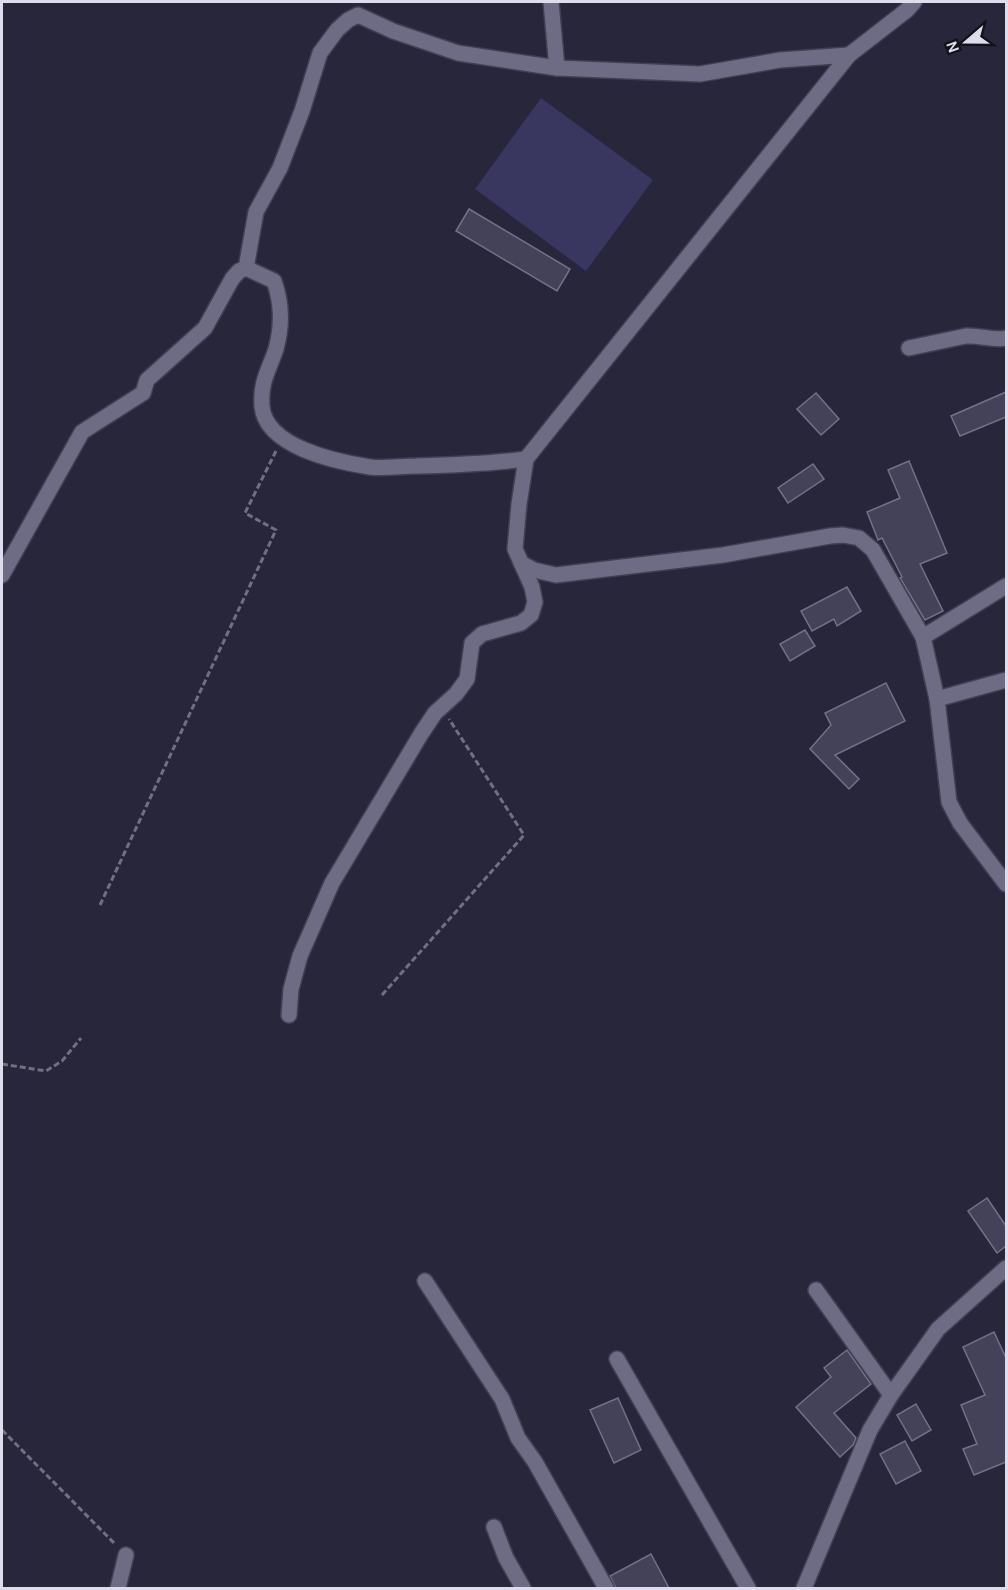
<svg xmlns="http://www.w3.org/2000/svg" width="1008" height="1590" viewBox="0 0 1008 1590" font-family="Karla,sans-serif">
	<rect width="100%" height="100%" fill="#27263b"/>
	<polygon fill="#393660" points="541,98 653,180 586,271 475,189"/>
	<g fill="#434259" stroke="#717189" stroke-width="1.5">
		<polygon points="469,209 570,269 557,291 456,231"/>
		<polygon points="1006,392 1006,417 960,436 951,416"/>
		<polygon points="816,393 839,419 821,435 797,409"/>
		<polygon points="909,461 947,553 920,564 943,611 925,620 900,578 902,577 882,538 878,540 867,512 900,498 888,470"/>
		<polygon points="813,464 824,479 788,503 778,488"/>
		<polygon points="847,587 861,611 837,626 834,619 812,631 801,611"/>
		<polygon points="805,630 815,646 790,661 780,644"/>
		<polygon points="886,683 905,721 835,755 859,779 849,789 810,749 831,725 825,713"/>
		<polygon points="987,1198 1006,1226 1006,1246 997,1253 968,1211"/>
		<polygon points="994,1332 1006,1358 1006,1462 974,1475 963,1449 977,1444 961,1405 985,1395 963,1347"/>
		<polygon points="847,1350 871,1384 834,1413 856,1438 853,1445 840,1457 796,1407 831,1377 824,1368"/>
		<polygon points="618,1398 641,1450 614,1463 590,1410"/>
		<polygon points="916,1404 931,1430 912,1441 897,1415"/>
		<polygon points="905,1441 921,1471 896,1484 880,1454"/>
		<polygon points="651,1554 669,1588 616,1588 610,1576"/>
	</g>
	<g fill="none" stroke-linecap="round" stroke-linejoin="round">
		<defs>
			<g id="minor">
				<polyline points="551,2 557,68"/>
				<path d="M246,268L274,281C282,303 282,327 276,349C269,370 260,382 262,406C265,447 337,462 370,467C385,469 401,466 416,466C453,465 489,464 526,459"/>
				<path d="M909,348L966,336C980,335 994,341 1006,338"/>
				<polyline points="521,563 534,570 556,575 723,555 830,536 843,535 859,538 873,550 923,637 937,699 949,802 960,823 1006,884"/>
				<polyline points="2,575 82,432 143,393 147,380 205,328 232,279 239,271 246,268 256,212 280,168 302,111 320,53 337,30 348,20 358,15 393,31 458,53 557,68 700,74 780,60 849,55"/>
				<polyline points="923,637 1006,586"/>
				<polyline points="937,699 1006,680"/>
				<polyline points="289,1015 291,989 300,956 332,883 421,734 435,713 456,694 467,679 472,643 482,634 521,623 531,615 535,602 532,587 515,549 519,504 526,459 849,55 907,10 914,2"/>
				<polyline points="425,1281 502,1399 518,1438 535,1462 606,1588"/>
				<polyline points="816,1290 891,1395"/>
				<polyline points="617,1359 748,1588"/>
				<polyline points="494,1527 506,1558 523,1588"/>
				<polyline points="118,1588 126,1555"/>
				<polyline points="804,1588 870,1430 891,1395 938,1329 1006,1268"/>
			</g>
		</defs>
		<use href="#minor" stroke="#414051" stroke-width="18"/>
		<g stroke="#707082" stroke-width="3" stroke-dasharray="6 3" stroke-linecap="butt">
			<polyline points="100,905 276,530 245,513 276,451"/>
			<polyline points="382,995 524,835 449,719"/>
			<polyline points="2,1064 46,1071 62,1061 81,1038"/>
			<polyline points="2,1430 116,1545"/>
		</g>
		<use href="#minor" stroke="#6d6c84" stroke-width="15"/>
	</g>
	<rect width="1008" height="1590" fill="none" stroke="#ddddeb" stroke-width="6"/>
	<g transform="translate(966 42) rotate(250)" stroke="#11111a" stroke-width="4.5" paint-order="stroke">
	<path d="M0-4.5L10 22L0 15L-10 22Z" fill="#ddddeb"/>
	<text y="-9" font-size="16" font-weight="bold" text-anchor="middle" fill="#ddddeb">N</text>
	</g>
</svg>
